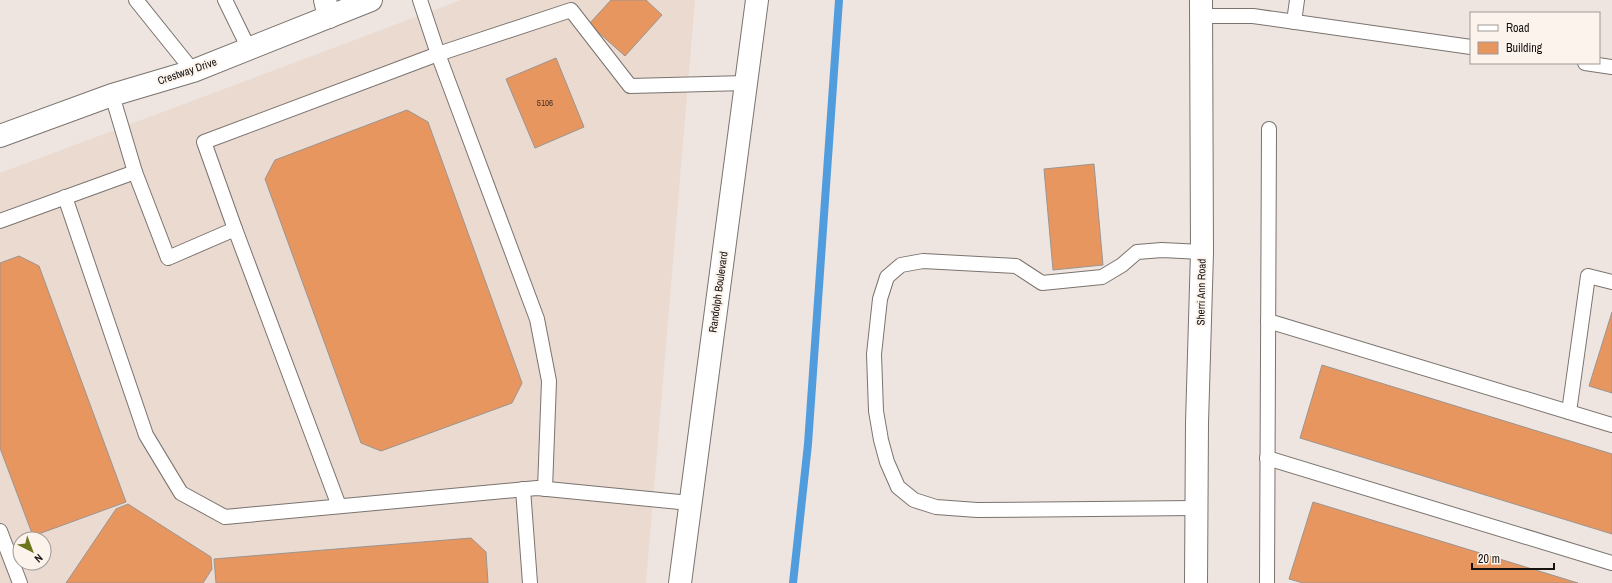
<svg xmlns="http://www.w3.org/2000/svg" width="1612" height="583" viewBox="0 0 1612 583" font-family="'Archivo Narrow',sans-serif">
	<rect width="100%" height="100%" fill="#eee5e0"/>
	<path fill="#eadad0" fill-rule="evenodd" d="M461,0H695L646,583H0V173ZM20,539H44V563H20Z"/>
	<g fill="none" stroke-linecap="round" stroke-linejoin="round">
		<polyline stroke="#519cdc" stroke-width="8" points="793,583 808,444 839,0"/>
	</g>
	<g fill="#e89660" stroke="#9c948f">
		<polygon points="611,0 646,0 662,15 625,56 589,24"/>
		<polygon points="556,58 584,127 535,148 506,79"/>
		<polygon points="407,110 428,122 522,383 512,403 381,451 361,443 265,179 275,160"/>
		<polygon points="1094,164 1103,265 1053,270 1044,169"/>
		<polygon points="19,256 39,266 126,502 33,536 0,448 0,263"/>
		<polygon points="1612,312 1612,393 1589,386"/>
		<polygon points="1322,365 1612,454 1612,534 1300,438"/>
		<polygon points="1313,502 1578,583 1303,583 1289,579"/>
		<polygon points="128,504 211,557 212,569 203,583 66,583 116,509"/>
		<polygon points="471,538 486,552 488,583 216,583 214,559"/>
	</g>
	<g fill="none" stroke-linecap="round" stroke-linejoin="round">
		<defs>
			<g id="lane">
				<polyline points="136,0 193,71"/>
				<polyline points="225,0 249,49"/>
				<polyline points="420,0 438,54 537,319 549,381 545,489"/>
				<polyline points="1201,16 1253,16 1471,47"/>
				<polyline points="1294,22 1297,0"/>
				<polyline points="1585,63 1612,67"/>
				<polyline points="135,172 168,258 235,229 204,142 438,54 571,10 630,86 746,83"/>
				<polyline points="65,197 146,435 181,493 225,517 537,488 690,503"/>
				<polyline points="0,221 135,172 112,95"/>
				<polyline points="235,229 339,506"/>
				<polyline points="1268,321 1612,425"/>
				<polyline points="1569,412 1588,276 1612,282"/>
				<polyline points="1267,458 1612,563"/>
				<polyline points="523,489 530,583"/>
				<polyline points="1196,508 977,510 936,507 914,500 898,487 887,462 881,440 876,411 874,354 880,299 887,277 901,265 923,261 1016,266 1042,283 1102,277 1122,265 1137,252 1162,250 1202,252"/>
				<polyline points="0,531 20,583"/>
				<polyline points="1267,583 1269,129"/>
			</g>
			<g id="street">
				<polyline points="325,0 329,17"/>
				<polyline points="1196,583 1197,423 1202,252 1201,0"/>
			</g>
			<g id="secondary">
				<polyline points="0,136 112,95 193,71 371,0"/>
				<polyline points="680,583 757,0"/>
			</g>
		</defs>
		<use href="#lane" stroke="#7a736e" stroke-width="16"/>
		<use href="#street" stroke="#7a736e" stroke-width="24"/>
		<use href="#secondary" stroke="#7a736e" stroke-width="24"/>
		<use href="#lane" stroke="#fff" stroke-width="14"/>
		<use href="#street" stroke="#fff" stroke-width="22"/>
		<use href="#secondary" stroke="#fff" stroke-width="22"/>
	</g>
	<g text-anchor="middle" stroke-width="4" stroke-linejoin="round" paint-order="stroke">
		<g font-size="9" fill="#4a3324">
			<text x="545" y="106">5106</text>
		</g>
		<g font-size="11" fill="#151210" stroke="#fcf3ed">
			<text transform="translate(187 71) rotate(-19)" y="4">Crestway Drive</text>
			<text transform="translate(718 292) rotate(-82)" y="4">Randolph Boulevard</text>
			<text transform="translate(1201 292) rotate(-89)" y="4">Sherri Ann Road</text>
		</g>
	</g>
	<rect x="1470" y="12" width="130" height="52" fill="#fcf3ed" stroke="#a09995"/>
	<rect x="1478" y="25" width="20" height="6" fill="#ffffff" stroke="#a09995"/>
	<text x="1506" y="32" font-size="12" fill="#151210">Road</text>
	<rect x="1478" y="42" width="20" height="12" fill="#e89660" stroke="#a09995"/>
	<text x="1506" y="52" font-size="12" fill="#151210">Building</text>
	<g transform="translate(32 551) rotate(138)"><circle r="19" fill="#fcf3ed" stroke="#a09995"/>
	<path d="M0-3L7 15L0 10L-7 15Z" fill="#6d751e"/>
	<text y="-6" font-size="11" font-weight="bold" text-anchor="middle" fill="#151210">N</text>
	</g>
	<path d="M1472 563v6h82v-6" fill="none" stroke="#151210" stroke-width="2"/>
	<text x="1478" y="563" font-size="12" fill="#151210" stroke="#fcf3ed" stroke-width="3" paint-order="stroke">20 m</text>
</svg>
